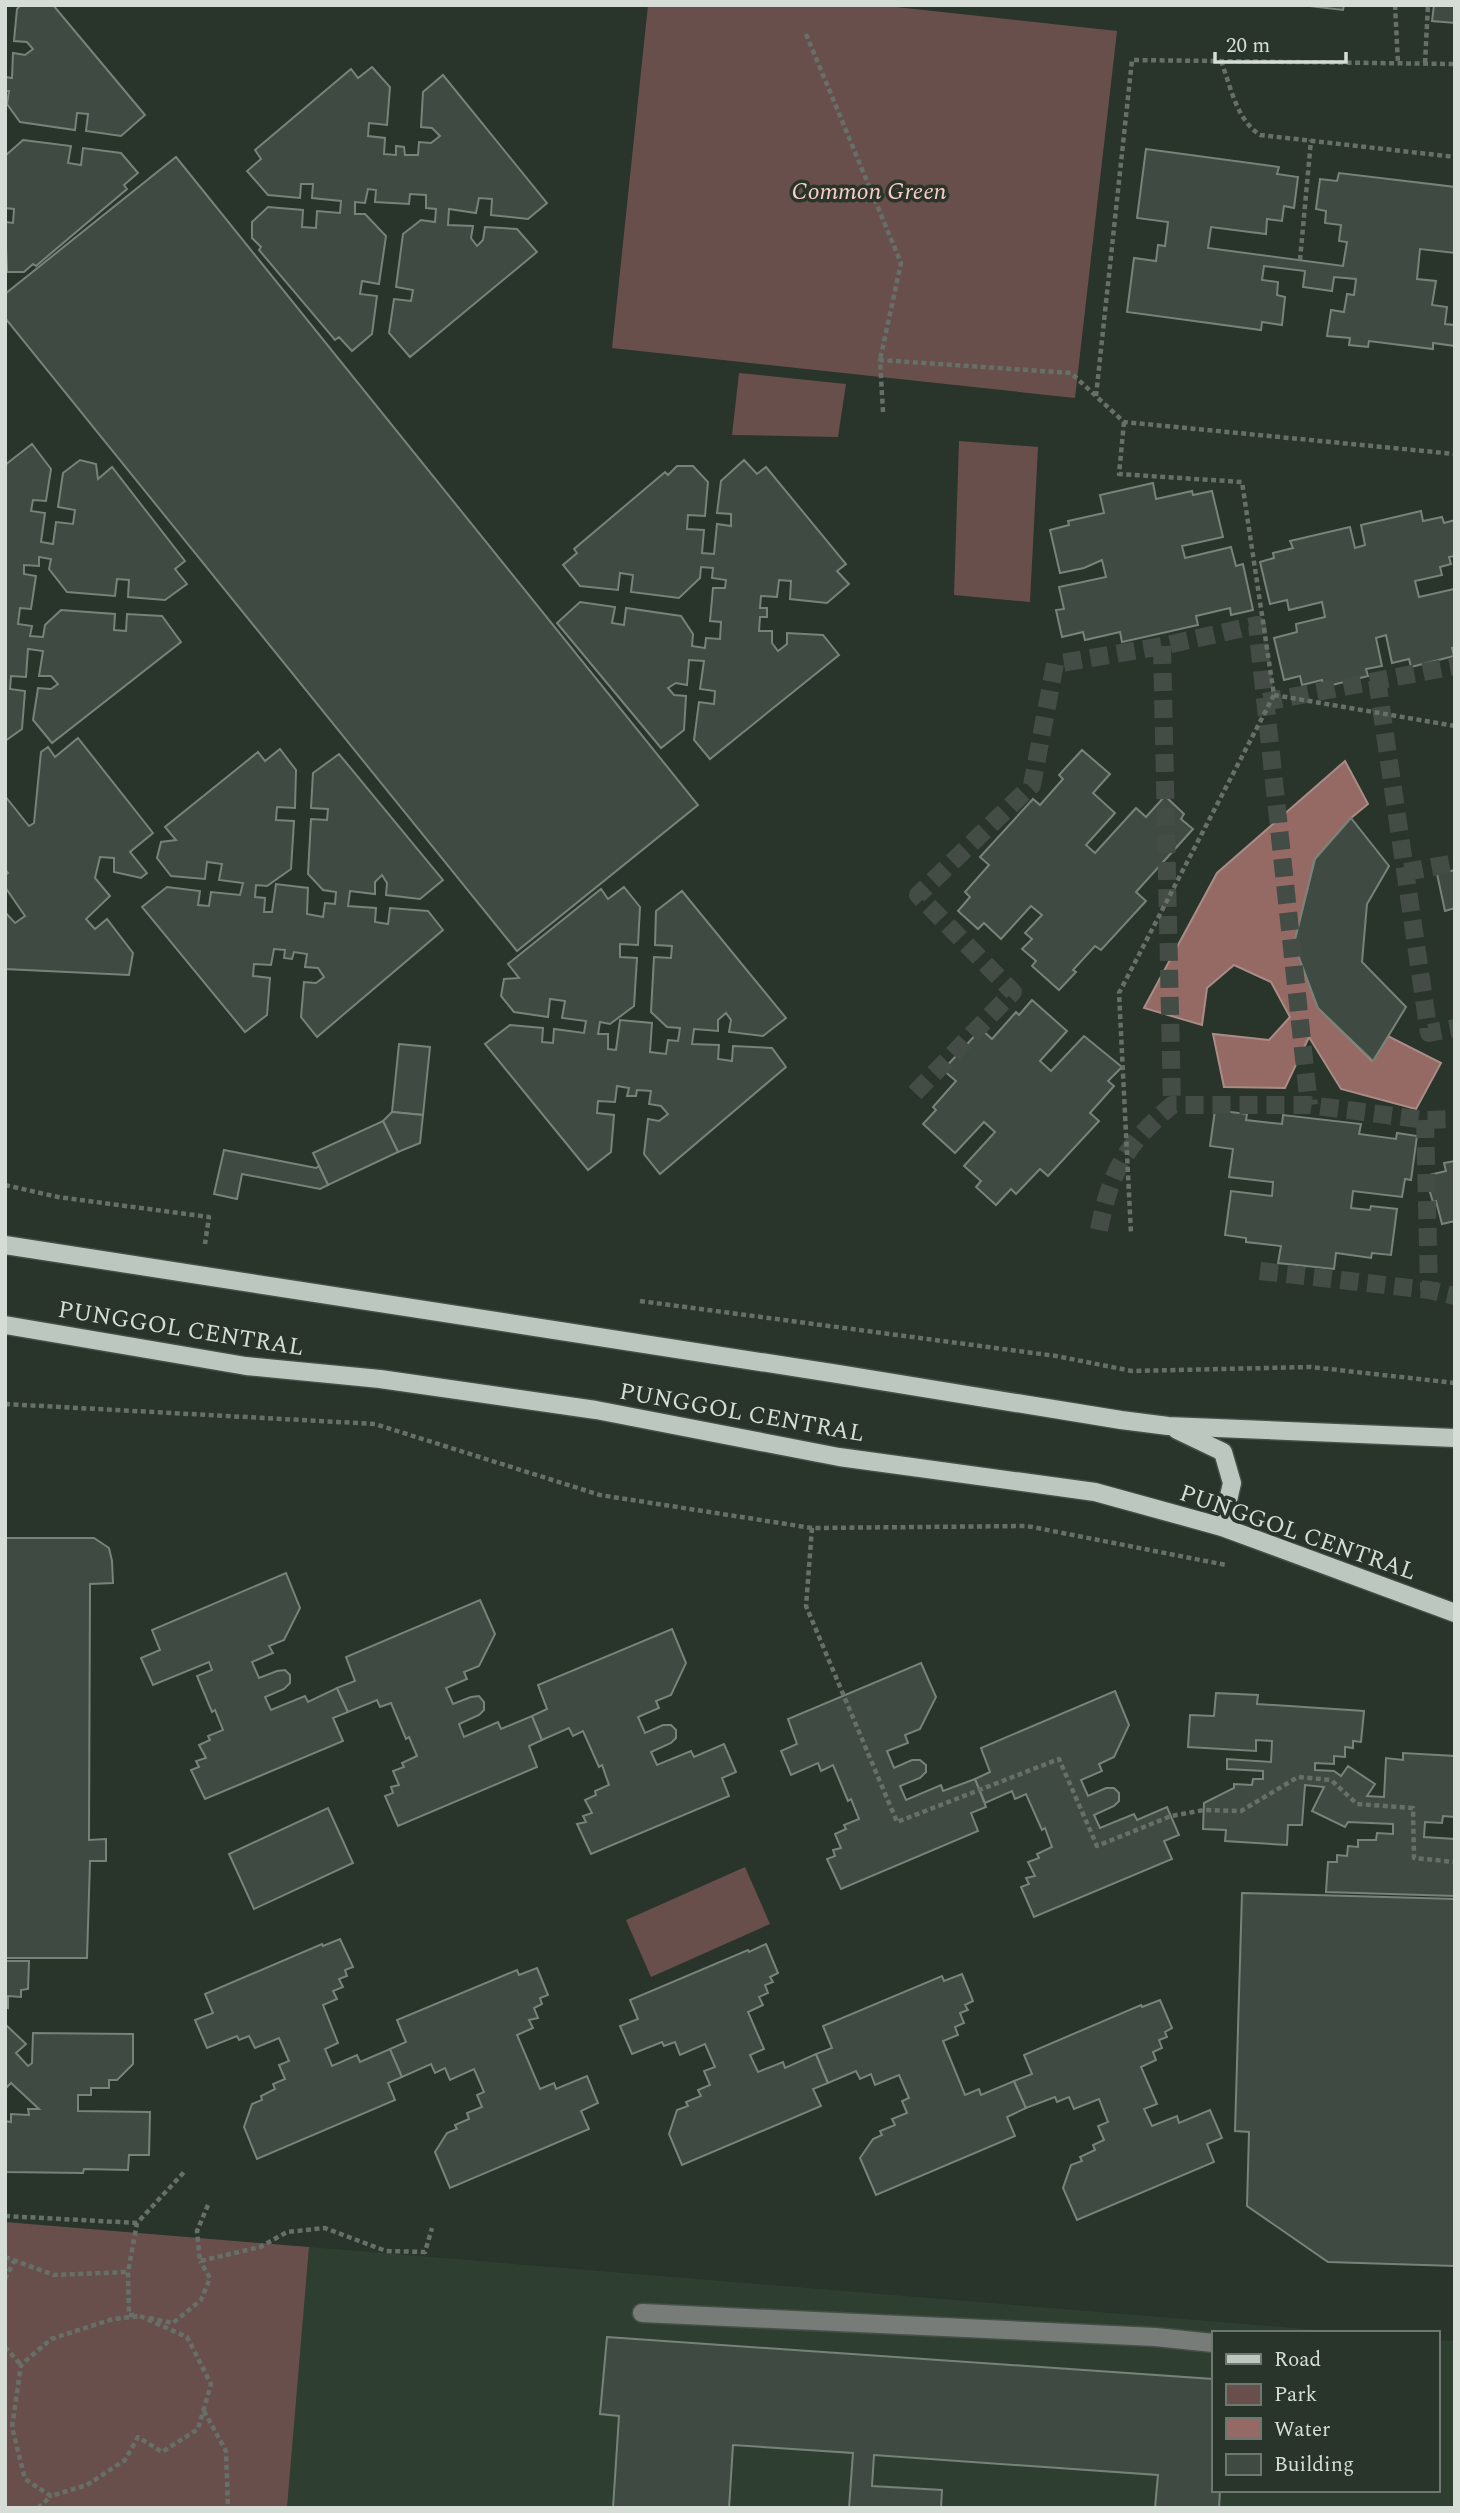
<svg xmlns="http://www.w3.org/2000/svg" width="1460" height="2513" viewBox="0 0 1460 2513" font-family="Spectral,serif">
	<rect width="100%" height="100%" fill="#29342b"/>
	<polygon fill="#2e3f32" points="309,2247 1354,2333 1213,2333 1213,2490 1437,2490 1437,2340 1455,2341 1455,2508 287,2508"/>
	<g fill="#684f4b">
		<polygon points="648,5 878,5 1117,31 1075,398 612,348"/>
		<polygon points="739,373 846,384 838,437 732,435"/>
		<polygon points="959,441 1038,447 1030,602 954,595"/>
		<polygon points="745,1867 770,1924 651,1977 626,1920"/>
		<polygon points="5,2222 309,2247 287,2508 5,2508"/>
	</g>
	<polygon fill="#966a64" stroke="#a98c86" stroke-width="2" points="1345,761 1368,804 1351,818 1315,859 1294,944 1318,1008 1372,1061 1388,1036 1441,1063 1416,1109 1341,1089 1309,1037 1285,1088 1224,1087 1213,1034 1269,1040 1290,1017 1271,982 1234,965 1207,988 1202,1025 1144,1008 1217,873"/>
	<g fill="#3f4a42" stroke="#778379" stroke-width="2">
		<polygon points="21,5 53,5 145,115 121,136 86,131 88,114 77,113 75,130 20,122 7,104 9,91 5,91 5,77 12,78 13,53 25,55 33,49 27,42 14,41 17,9"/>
		<polygon points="1301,5 1344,5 1343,10"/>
		<polygon points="1434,5 1455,5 1455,23 1432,21"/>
		<polygon points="372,67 390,87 387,125 369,123 368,136 385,138 384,154 396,155 396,146 404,147 405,155 418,155 419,142 431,143 440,136 432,128 421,127 423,92 443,75 547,203 528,219 491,215 492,199 479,198 476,213 449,209 448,225 473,226 471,238 477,246 483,240 485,227 517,229 537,252 410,357 389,333 394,299 411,301 413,290 396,287 403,234 421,220 435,222 436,209 426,208 426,195 410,194 409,204 375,202 376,190 368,189 365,203 355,202 355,214 365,214 386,236 379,284 362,281 360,294 377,296 372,334 352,351 339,337 335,340 259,250 261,247 252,238 252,222 268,207 303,210 302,227 316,228 317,211 340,213 341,201 312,198 313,184 301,184 300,198 268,195 247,171 261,159 255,150 351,69 358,78"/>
		<polygon points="23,140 71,146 68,163 81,165 83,148 121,153 138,173 124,185 127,189 36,266 33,264 24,272 7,272 5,222 13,223 14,209 5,208 5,156"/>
		<polygon points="1146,149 1279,167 1277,174 1298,177 1294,208 1284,206 1282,221 1267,219 1266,234 1211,227 1208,248 1343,266 1347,242 1339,241 1341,225 1325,223 1326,211 1316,209 1320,179 1337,181 1339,173 1455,187 1455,253 1420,249 1417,279 1436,281 1432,305 1447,307 1445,324 1455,325 1455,346 1433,343 1433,349 1369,341 1368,347 1349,345 1350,338 1327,336 1331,310 1344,312 1347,294 1354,295 1356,279 1334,277 1332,291 1303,287 1305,271 1264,266 1262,280 1278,282 1277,295 1285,297 1282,325 1262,322 1261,330 1127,312 1134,258 1156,261 1158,245 1165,246 1168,222 1137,218"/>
		<polygon points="176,157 698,805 517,951 5,318 5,294"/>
		<polygon points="32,444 51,469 46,501 33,500 31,511 45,513 41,542 53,544 56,522 73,524 75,510 58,507 63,473 80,460 96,464 98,479 112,467 185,561 175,569 187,584 165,600 128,597 129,580 117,579 115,596 67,592 49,569 51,559 39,557 39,566 24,565 24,574 36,576 31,609 20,608 18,624 32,626 30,636 43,637 45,625 61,610 115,614 114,630 126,631 127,614 162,616 181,642 52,743 33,720 38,688 51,689 58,684 51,676 39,676 43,651 28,649 26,677 11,676 10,689 25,691 22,729 5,741 5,465"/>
		<polygon points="744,460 757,474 766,467 846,564 837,571 849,584 827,603 790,599 791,581 779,580 777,597 761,596 760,608 767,608 767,617 760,617 759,631 772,631 772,643 778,651 787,644 787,633 823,635 839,655 710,759 694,740 699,702 714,704 715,691 700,689 704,661 689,660 687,685 676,683 668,688 674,695 686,696 684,730 661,748 557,623 580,602 615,607 612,623 624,625 626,608 681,616 693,634 692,646 705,648 706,638 720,639 721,622 710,621 713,588 725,588 726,580 712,578 713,568 701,567 700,578 679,598 631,592 633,575 620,573 618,590 580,586 563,565 577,553 574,549 665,472 668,475 677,466 693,466 708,482 705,516 688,515 687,529 704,530 702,553 714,554 717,524 731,526 731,514 717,513 721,481"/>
		<polygon points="1153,483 1156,499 1192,491 1193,495 1212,491 1223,537 1182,546 1185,558 1231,547 1236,566 1243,564 1253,610 1231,615 1230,608 1196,616 1198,625 1122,642 1120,632 1085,640 1083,632 1062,637 1056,610 1064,609 1059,587 1106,577 1102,560 1084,568 1060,573 1050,530 1069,525 1068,521 1104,513 1100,495"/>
		<polygon points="1421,511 1423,521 1442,517 1444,523 1455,520 1455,556 1449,557 1451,564 1440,567 1442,575 1415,581 1419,597 1454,589 1455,647 1452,648 1454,656 1411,667 1409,659 1392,663 1386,635 1376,638 1382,666 1366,669 1368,676 1324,687 1322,680 1302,685 1300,676 1284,680 1274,638 1297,632 1296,624 1325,617 1322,602 1289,610 1287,600 1270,604 1260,562 1274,558 1273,553 1293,548 1290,541 1350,527 1355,548 1365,545 1361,525"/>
		<polygon points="78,738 153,833 130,852 147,873 141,878 114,872 114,858 100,857 95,878 110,896 86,919 95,929 107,919 133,953 129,975 5,969 5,912 15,923 25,916 5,887 5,875 8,873 5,869 5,796 29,826 34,823 41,752 48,747 55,757"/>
		<polygon points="280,749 296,770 295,808 277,807 276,820 294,821 291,869 267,886 256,885 255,897 265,898 264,912 272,912 276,884 308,888 307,914 323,917 325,903 335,904 336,892 323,890 308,874 311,819 327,820 328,809 311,808 313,773 339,754 443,880 420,899 386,895 387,883 382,875 375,882 375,894 350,891 348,906 376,908 375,922 388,924 390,908 428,911 443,930 317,1037 301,1017 304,982 316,983 324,977 318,968 305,967 307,954 294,952 292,959 284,958 285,950 274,949 271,965 254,964 253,976 270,978 267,1015 245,1032 142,907 167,887 200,891 198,905 209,906 211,892 240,895 243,883 219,880 222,864 207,862 205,879 171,876 157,858 161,842 176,840 165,827 258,752 265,761"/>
		<polygon points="1082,750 1110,774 1093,793 1115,813 1086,845 1095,853 1136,808 1146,817 1165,796 1184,814 1181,819 1193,829 1136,892 1146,901 1101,950 1095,946 1073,970 1076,972 1059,990 1032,966 1036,961 1022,949 1032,939 1025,933 1042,915 1031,906 1001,939 984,923 978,929 958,911 970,897 965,892 989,865 980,857 1033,799 1040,805 1063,779 1059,775"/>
		<polygon points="1351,818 1389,866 1367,904 1362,962 1406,1007 1373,1061 1318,1008 1294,944 1315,859"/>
		<polygon points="1455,870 1455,908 1445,911 1437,874"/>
		<polygon points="624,887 640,907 638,945 620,944 620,957 637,958 634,1006 610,1024 600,1022 598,1034 608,1034 608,1049 616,1050 620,1020 652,1023 650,1052 666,1054 668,1040 678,1041 680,1028 667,1027 651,1012 654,957 671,958 672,946 655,945 656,911 682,891 786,1018 763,1036 729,1032 731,1020 726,1013 718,1020 718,1031 694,1029 692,1044 719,1045 718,1059 732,1061 733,1046 772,1048 786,1067 660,1174 644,1154 648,1119 659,1121 668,1114 661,1106 649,1104 651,1091 637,1090 636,1096 627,1096 629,1088 617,1086 615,1102 598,1101 597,1113 614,1115 611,1152 588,1170 485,1044 510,1025 543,1028 542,1042 553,1043 554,1029 584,1033 586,1021 562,1018 565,1001 550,999 548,1017 514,1012 501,996 504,979 519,978 508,964 601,889 608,899"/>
		<polygon points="1032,1000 1067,1031 1040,1061 1051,1071 1084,1036 1122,1067 1108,1081 1114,1086 1090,1113 1099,1121 1048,1176 1040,1169 1016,1194 1011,1189 996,1205 976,1187 981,1181 964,1166 995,1132 984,1122 955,1153 923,1124 936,1110 933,1107 956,1081 943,1070 981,1029 992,1039 1016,1012 1019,1015"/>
		<polygon points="399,1044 430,1047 423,1115 392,1112"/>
		<polygon points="1215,1110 1247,1114 1246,1120 1282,1124 1283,1115 1361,1124 1359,1134 1396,1139 1397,1133 1417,1136 1411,1180 1405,1179 1402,1197 1353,1191 1351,1208 1370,1210 1371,1206 1397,1209 1391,1255 1372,1253 1371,1258 1336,1253 1334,1269 1278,1263 1281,1246 1246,1242 1246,1238 1225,1235 1231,1191 1272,1196 1273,1182 1229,1177 1233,1149 1210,1146"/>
		<polygon points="392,1112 423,1115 420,1143 398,1152 383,1121"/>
		<polygon points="383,1121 398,1152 328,1185 313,1153"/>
		<polygon points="224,1150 316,1168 319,1166 328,1185 320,1189 242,1174 237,1199 214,1194"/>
		<polygon points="1455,1161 1455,1221 1442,1224 1436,1201 1433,1202 1425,1176 1446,1171 1444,1163"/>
		<polygon points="5,1538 94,1538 109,1548 112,1561 113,1583 90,1584 89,1840 106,1839 106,1861 90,1861 87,1958 5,1958"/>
		<polygon points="286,1573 300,1608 284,1640 269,1646 273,1653 252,1662 259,1678 277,1671 285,1670 290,1675 290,1683 284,1689 265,1697 271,1710 305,1696 308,1702 337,1688 348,1712 333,1718 343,1741 205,1799 191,1770 199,1767 196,1761 206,1758 199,1745 210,1740 208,1736 223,1730 215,1710 212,1712 197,1676 212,1670 209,1662 153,1685 141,1658 160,1650 152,1630"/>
		<polygon points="480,1600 495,1634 479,1666 464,1672 467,1679 446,1688 453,1704 471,1697 479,1696 484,1702 484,1710 479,1715 459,1724 464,1737 498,1722 501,1729 532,1716 542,1740 529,1746 537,1767 398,1826 385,1796 393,1793 391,1787 399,1785 393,1771 404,1767 402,1763 417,1756 409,1737 406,1739 391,1703 380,1707 377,1700 348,1712 337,1688 355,1681 346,1657"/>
		<polygon points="672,1629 686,1663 671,1695 656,1701 659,1708 638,1717 645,1733 663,1725 671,1725 676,1730 676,1738 671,1743 651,1752 657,1765 691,1751 694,1757 724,1744 736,1772 722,1778 729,1796 591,1854 577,1824 586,1822 583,1816 592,1813 585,1800 596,1795 595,1791 609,1785 602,1765 599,1767 583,1731 573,1736 569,1728 542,1740 532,1716 547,1709 538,1685"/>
		<polygon points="921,1663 936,1697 920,1729 905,1735 908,1743 887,1751 894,1768 912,1760 920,1760 926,1765 926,1772 920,1778 900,1786 906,1800 941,1785 943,1791 975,1779 986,1807 971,1813 978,1831 841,1889 827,1859 835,1856 833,1850 841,1848 835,1834 846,1829 844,1825 859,1819 851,1799 848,1801 833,1765 821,1771 818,1763 791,1775 781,1751 797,1744 788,1719"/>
		<polygon points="1115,1691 1129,1725 1114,1757 1099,1764 1102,1771 1081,1780 1088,1796 1106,1788 1114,1788 1119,1793 1119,1801 1114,1806 1094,1815 1100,1828 1134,1814 1137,1820 1167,1807 1179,1835 1164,1841 1172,1859 1034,1917 1021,1887 1029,1884 1026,1878 1035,1876 1028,1862 1039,1858 1037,1854 1052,1847 1045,1828 1042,1830 1026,1794 1015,1799 1012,1791 985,1803 975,1779 990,1772 981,1748"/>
		<polygon points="1216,1693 1258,1695 1257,1704 1364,1711 1361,1742 1353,1741 1353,1748 1345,1747 1345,1757 1334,1756 1334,1764 1315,1763 1315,1770 1334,1771 1341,1776 1348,1766 1375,1784 1367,1796 1384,1797 1386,1758 1403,1760 1403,1753 1455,1756 1455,1817 1443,1816 1442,1823 1425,1822 1424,1837 1455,1839 1455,1896 1326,1892 1328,1862 1337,1862 1337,1855 1347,1856 1348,1846 1358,1847 1358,1840 1376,1840 1377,1833 1393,1834 1393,1824 1348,1822 1345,1827 1312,1811 1324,1787 1305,1785 1302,1825 1288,1825 1287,1845 1225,1841 1226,1830 1203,1829 1204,1803 1234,1788 1234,1784 1252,1785 1253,1779 1263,1779 1263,1771 1227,1769 1227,1759 1271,1762 1272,1741 1256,1740 1256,1751 1188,1747 1190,1715 1214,1716"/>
		<polygon points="328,1808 353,1863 254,1909 229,1854"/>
		<polygon points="1242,1893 1455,1899 1455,2266 1328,2262 1247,2206 1249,2132 1235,2131"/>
		<polygon points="340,1939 353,1967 345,1970 347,1976 339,1979 343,1987 333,1991 337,1999 323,2005 338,2043 325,2049 332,2066 357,2055 360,2062 390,2049 402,2077 388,2083 395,2100 257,2159 244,2127 252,2104 262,2100 261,2096 275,2089 273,2084 285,2079 279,2065 289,2061 279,2038 255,2048 249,2036 239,2040 237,2036 207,2048 195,2020 213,2013 205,1994 322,1944 323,1946"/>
		<polygon points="766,1944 778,1973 770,1977 773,1982 765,1985 768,1993 759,1997 763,2005 748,2012 764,2049 750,2055 758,2072 783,2062 785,2068 816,2054 828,2083 813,2089 821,2106 682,2165 669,2134 677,2110 688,2106 686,2102 701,2096 698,2090 710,2085 704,2071 715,2067 705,2044 680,2055 675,2042 664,2046 662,2042 632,2054 620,2026 638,2019 630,2000 748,1950 749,1952"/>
		<polygon points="5,1961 29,1961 28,1989 21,1990 21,1997 8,1996 8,2008 5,2007"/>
		<polygon points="537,1968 548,1995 540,1998 542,2004 534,2008 538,2018 529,2020 533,2028 517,2035 540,2089 554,2083 556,2089 587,2076 598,2103 581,2111 589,2129 450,2188 435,2152 447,2133 457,2129 455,2125 469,2119 467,2113 482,2107 477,2095 484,2092 474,2069 450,2080 445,2068 435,2073 431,2064 402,2077 390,2049 406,2042 397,2020 517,1970 519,1975"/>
		<polygon points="962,1974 973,2001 965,2005 968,2010 960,2013 964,2023 955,2027 958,2035 943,2041 965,2095 979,2089 981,2095 1014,2081 1026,2108 1007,2117 1015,2136 876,2195 860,2158 873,2139 882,2135 880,2131 895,2125 892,2119 907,2113 902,2101 909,2098 899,2075 875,2085 871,2074 860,2079 856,2071 828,2083 816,2054 832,2048 823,2026 942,1976 944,1981"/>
		<polygon points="1160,2000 1172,2028 1165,2032 1167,2037 1159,2040 1162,2048 1153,2052 1156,2060 1141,2067 1157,2104 1144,2109 1152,2126 1177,2116 1179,2123 1210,2110 1222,2138 1207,2144 1214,2162 1077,2220 1063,2188 1071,2165 1082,2161 1080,2157 1095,2150 1093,2145 1104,2140 1098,2126 1108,2122 1099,2099 1074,2109 1069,2097 1057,2102 1055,2097 1026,2108 1014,2081 1032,2074 1024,2055 1141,2005 1142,2007"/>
		<polygon points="5,2024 26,2044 16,2053 28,2066 32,2063 33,2033 133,2034 133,2064 117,2080 109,2080 109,2088 91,2088 91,2095 78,2095 78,2111 150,2112 149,2155 129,2155 128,2170 84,2169 83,2173 5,2172 5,2121 11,2122 11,2114 29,2115 28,2109 39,2109 11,2083 5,2089"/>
		<polygon points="607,2337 1213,2379 1213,2490 1220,2490 1219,2508 1155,2508 1158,2475 874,2455 872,2486 942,2490 941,2508 849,2508 853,2453 733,2445 729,2508 613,2508 619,2416 600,2414"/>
	</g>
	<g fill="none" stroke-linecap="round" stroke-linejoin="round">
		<g stroke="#434d45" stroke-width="18" stroke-dasharray="18 9" stroke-linecap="butt">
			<polyline points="1162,646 1172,1105"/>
			<polyline points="1377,680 1429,1033 1455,1028"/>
			<polyline points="1264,702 1455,666"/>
			<polyline points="1405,872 1455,863"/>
			<polyline points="915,1093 1013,992 918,895 1032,785 1055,664 1162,646 1257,625 1309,1105"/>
			<polyline points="1425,1120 1429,1290"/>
			<path d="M1099,1230C1111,1169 1126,1145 1172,1105H1309L1425,1120L1455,1119"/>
			<polyline points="1260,1271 1429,1290 1455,1296"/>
		</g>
		<defs>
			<polyline id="minor" points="642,2313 1155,2337 1213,2343"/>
			<g id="major">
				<polyline points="5,1245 838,1374 1121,1420 1168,1426 1455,1438"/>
				<polyline points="5,1325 246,1366 380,1379 596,1410 839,1457 1095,1492 1222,1527 1455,1613"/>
				<polyline points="1177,1430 1223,1452 1232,1483 1222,1527"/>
			</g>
		</defs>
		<use href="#minor" stroke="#454f47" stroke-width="21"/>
		<use href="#major" stroke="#454f47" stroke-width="21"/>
		<g stroke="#677068" stroke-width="4.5" stroke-dasharray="5 3.5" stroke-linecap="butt">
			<polyline points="1395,5 1398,64"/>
			<polyline points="806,34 901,263 880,360"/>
			<path d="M1221,61C1231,87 1236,119 1260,135L1455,157"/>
			<polyline points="1425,63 1428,5"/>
			<polyline points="1300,260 1311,140"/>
			<polyline points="1096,396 1132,60 1455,64"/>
			<polyline points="883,412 880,360 1071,373 1124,422 1455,454"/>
			<polyline points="1124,422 1119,474 1242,482 1274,695 1119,993 1131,1234"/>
			<polyline points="1274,695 1455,726"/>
			<polyline points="5,1185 58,1197 209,1217 205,1244"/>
			<polyline points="640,1301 1056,1356 1132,1371 1311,1367 1455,1383"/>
			<polyline points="5,1404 375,1424 600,1495 812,1528 1027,1526 1226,1565"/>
			<polyline points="812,1528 806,1606 897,1822 1059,1759 1097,1846 1171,1816 1204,1810 1241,1811 1298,1777 1331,1780 1357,1804 1413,1808 1414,1858 1455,1862"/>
			<polyline points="208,2205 197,2231 200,2261 260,2247 287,2232 325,2228 386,2251 425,2252 432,2228"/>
			<polyline points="5,2216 137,2223"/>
			<polyline points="5,2257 54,2275 127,2272"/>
			<polyline points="5,2279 14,2261"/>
			<polyline points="134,2315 129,2315 128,2272 137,2223 185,2171"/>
			<polygon points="140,2316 187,2337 211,2384 198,2429 162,2452 138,2437 125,2460 87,2485 51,2496 25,2479 12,2427 21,2365 51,2339 113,2319"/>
			<polyline points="149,2318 173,2323 201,2300 210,2278 200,2261"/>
			<polyline points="5,2347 21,2365"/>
			<polyline points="204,2411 226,2451 228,2508"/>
			<polyline points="38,2508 51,2496"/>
		</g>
		<use href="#minor" stroke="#777c78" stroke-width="18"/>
		<use href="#major" stroke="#bcc8bf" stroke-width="18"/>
	</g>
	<g text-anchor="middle" stroke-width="7" stroke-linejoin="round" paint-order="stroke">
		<g font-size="24" font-style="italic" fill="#fbcdc6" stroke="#29342b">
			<text x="869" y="199">Common Green</text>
		</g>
		<g font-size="24" fill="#d6ddd7" stroke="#29342b">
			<text transform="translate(181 1328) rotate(9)" y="8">PUNGGOL CENTRAL</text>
			<text transform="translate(742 1412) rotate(10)" y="8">PUNGGOL CENTRAL</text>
			<text transform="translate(1298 1532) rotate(19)" y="8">PUNGGOL CENTRAL</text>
		</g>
	</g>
	<rect width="1460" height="2513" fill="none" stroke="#d6ddd7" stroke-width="14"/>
	<rect x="1212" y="2331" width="228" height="161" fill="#29342b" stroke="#6e7870" stroke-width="2"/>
	<rect x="1226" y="2354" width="35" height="10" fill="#bcc8bf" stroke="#6e7870" stroke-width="2"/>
	<text x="1274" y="2366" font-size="21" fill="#d6ddd7">Road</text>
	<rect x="1226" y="2384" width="35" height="21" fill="#684f4b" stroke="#6e7870" stroke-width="2"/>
	<text x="1274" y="2401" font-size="21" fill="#d6ddd7">Park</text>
	<rect x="1226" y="2418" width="35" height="21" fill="#966a64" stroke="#6e7870" stroke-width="2"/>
	<text x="1274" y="2436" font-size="21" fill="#d6ddd7">Water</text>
	<rect x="1226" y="2454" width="35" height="21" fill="#3f4a42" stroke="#6e7870" stroke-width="2"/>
	<text x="1274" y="2471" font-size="21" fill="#d6ddd7">Building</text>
	<path d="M1215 52v10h131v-10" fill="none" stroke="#d6ddd7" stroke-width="3.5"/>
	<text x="1226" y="52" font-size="21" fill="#d6ddd7" stroke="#29342b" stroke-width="5" paint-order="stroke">20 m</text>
</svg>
